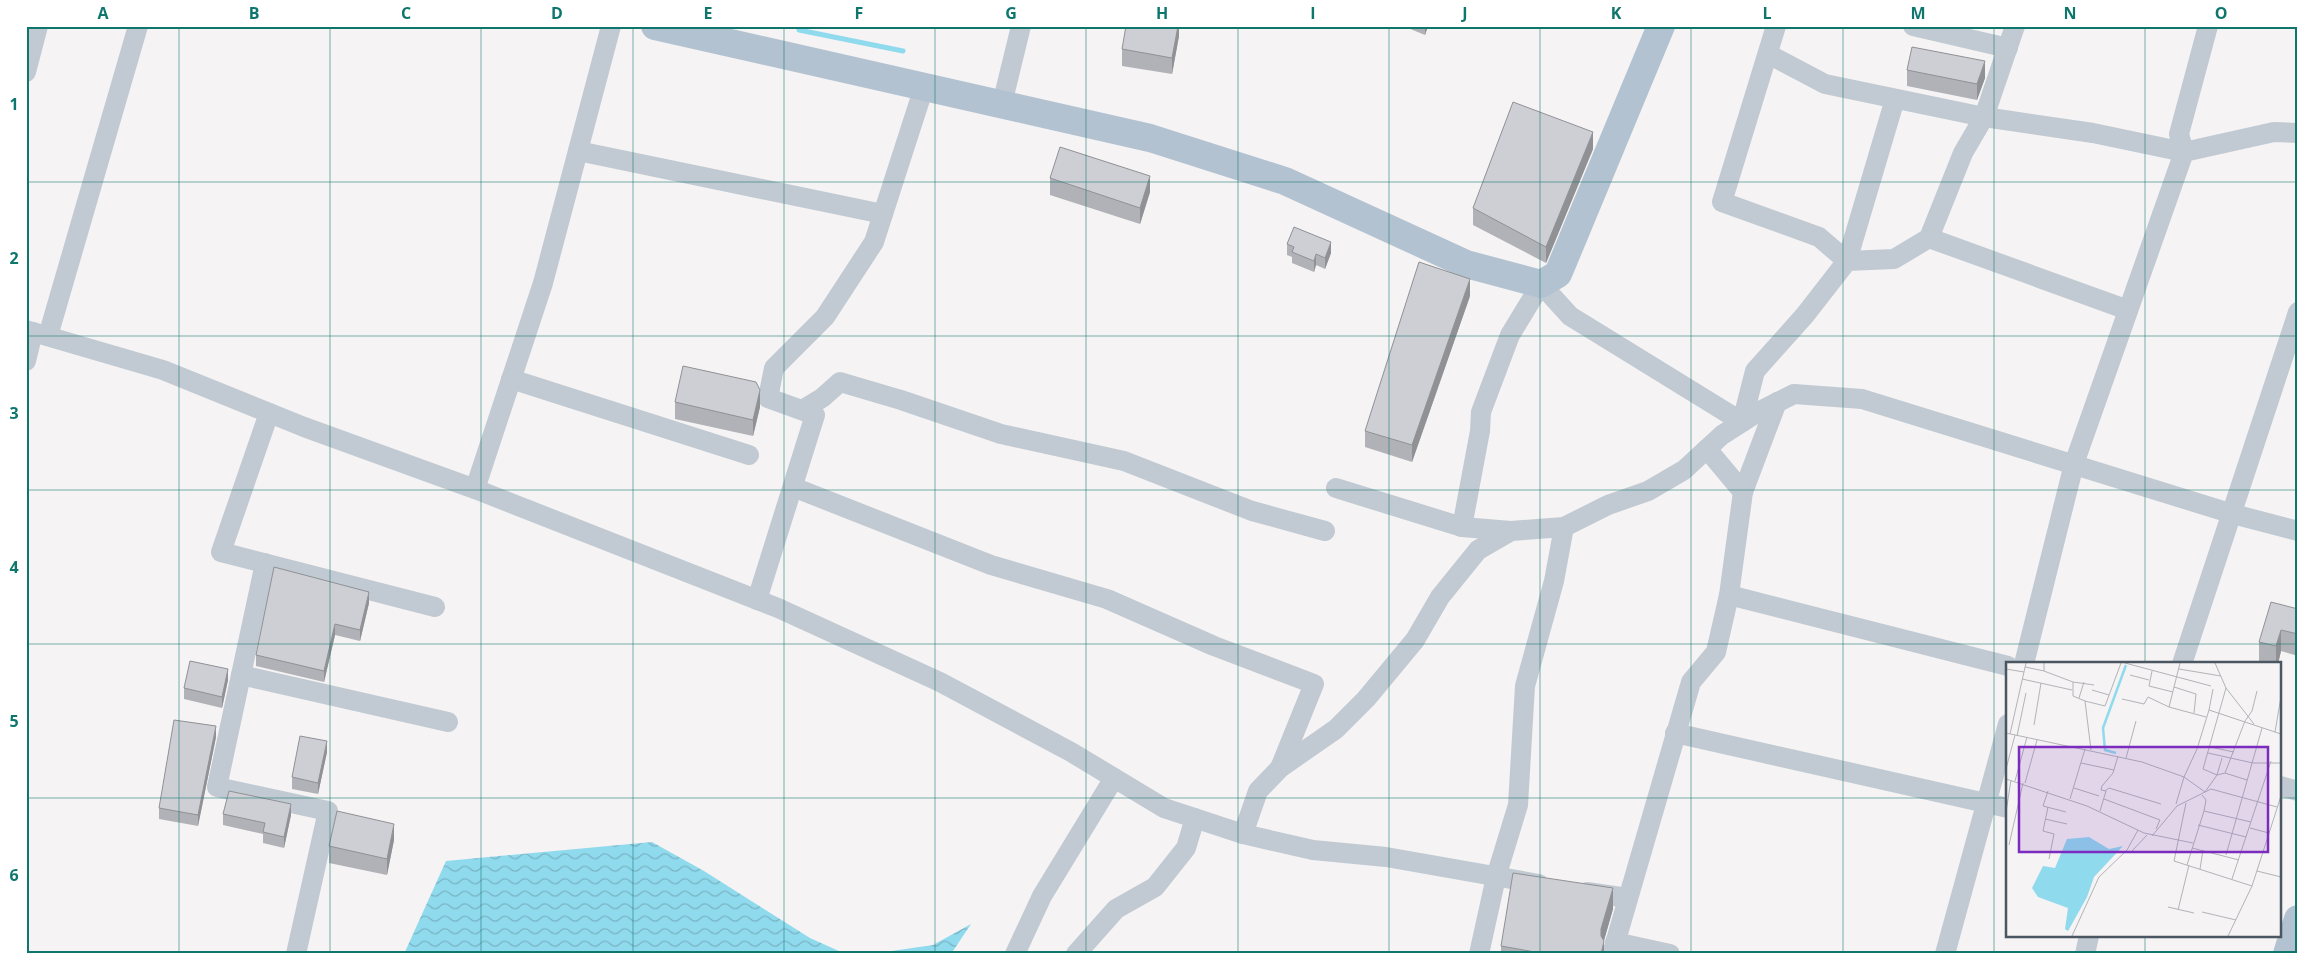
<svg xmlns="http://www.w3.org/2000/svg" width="2324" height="980" viewBox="0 0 2324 980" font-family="'Open Sans',sans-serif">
	<defs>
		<pattern id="water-waves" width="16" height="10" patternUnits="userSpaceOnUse" patternTransform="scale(1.25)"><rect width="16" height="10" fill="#90daee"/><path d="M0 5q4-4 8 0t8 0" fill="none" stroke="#78b4c4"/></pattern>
	</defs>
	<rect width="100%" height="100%" fill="#f5f3f3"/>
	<g fill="url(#water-waves)">
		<polygon points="652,842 704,871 810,938 841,952 867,954 404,954 446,861"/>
		<polygon points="971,924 951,954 871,954 933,945"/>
	</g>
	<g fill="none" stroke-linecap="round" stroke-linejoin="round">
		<polyline stroke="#90daee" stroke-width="5" points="799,26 799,30 903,51"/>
		<g stroke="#c1cad2" stroke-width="20">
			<polyline points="1776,26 1722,202 1819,237 1847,261 1895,99"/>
			<polyline points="1913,26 2008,48"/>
			<polyline points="1768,54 1825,84 1984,117 2093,133 2184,152 2274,132 2298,133"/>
			<polyline points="26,72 38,26"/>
			<polyline points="1002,104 1021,26"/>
			<polyline points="578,151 883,214"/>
			<polyline points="1929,238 2128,310"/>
			<polyline points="26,330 163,370 304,427 475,489 778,608 940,682 1071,752 1164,808 1243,834 1313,850 1386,857 1539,884"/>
			<polyline points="48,336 138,26"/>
			<polyline points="26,361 33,332"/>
			<polyline points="511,379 749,455"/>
			<polyline points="802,410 822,398 840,382 901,400 1001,434 1124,461 1252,511 1325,531"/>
			<polyline points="269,413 221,552 435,607"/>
			<polyline points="793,487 991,565 1107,599 1214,646 1314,684 1280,768"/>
			<polyline points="1336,488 1462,527 1511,531"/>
			<polyline points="475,489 543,283 611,26"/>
			<polyline points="1743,492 1777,402"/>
			<polyline points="1462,527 1480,431 1481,412 1510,335 1541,284 1570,316 1742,422 1755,371 1805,315 1847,261 1894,259 1929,238 1963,153 1984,117 2015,26"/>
			<polyline points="265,563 217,787 328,811 296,954"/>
			<polyline points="1729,595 2008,666"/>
			<polyline points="757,600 815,415 768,398 774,368 825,317 874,242 924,87"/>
			<polyline points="2024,664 2074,464 2184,152 2179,134 2208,26"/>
			<polyline points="2182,664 2298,312"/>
			<polyline points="241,675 448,722"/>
			<polyline points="1675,733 2008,808"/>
			<polyline points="2280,786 2298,791"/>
			<polyline points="1243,834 1258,791 1280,768 1336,729 1366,699 1415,640 1440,597 1478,550 1511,531 1564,527 1608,505 1648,491 1684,470 1722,435 1758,412 1794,394 1862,399 2233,514 2298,531"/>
			<polyline points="1587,892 1628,898"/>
			<polyline points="1615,942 1670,954"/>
			<polyline points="1015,954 1042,896 1114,778"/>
			<polyline points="1076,954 1116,909 1155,887 1186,848 1195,818"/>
			<polyline points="1479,954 1496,877 1518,805 1525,686 1554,581 1564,527"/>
			<polyline points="1612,954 1691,682 1716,652 1729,595 1743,492 1707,449"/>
			<polyline points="1945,954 2008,724"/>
			<polyline points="2085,954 2089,936"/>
		</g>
		<g stroke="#b3c2d1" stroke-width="28">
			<polyline points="655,26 1150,138 1285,181 1466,264 1541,284 1558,274 1661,26"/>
			<polyline points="2287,954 2298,919"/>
		</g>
	</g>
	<g fill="#b0b2b7">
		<polygon points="1179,26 1179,36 1172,74 1122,66 1122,49"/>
		<polygon points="1403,26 1428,26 1425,35"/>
		<polygon points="1907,70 1985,78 1977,100 1907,86"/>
		<polygon points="1593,149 1546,263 1473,225 1473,208"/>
		<polygon points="1050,178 1150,192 1140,224 1050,195"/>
		<polygon points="1287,244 1331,253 1325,269 1316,265 1314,272 1292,263 1292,257 1287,255"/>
		<polygon points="1470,296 1412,462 1365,447 1365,431"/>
		<polygon points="675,402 760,407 753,436 675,419"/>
		<polygon points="369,603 360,641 335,635 324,682 256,666 256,655"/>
		<polygon points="2298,609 2298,656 2281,651 2278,664 2259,663 2259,642"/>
		<polygon points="228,680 222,708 184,699 184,688"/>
		<polygon points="216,737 198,826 159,819 159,808"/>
		<polygon points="327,752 318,794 292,789 292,777"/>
		<polygon points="223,814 291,815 284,848 263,843 263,834 223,825"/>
		<polygon points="394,840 387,875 329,863 329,846"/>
		<polygon points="1613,909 1604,940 1604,954 1501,954 1501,946"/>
	</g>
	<g fill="#909195">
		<polygon points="1178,26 1179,26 1179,36 1172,74 1172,58"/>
		<polygon points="1425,26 1428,26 1425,35"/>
		<polygon points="1985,61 1985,78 1977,100 1977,84"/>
		<polygon points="1593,132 1593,149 1546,263 1546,247"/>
		<polygon points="1150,176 1150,192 1140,224 1140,208"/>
		<polygon points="1331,242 1331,253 1325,269 1325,258"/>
		<polygon points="1316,254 1316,265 1314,272 1314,261"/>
		<polygon points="1470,279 1470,296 1412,462 1412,445"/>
		<polygon points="760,390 760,407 753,436 753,420"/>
		<polygon points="369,592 369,603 360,641 360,630"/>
		<polygon points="335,624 335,635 324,682 324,671"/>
		<polygon points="2281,630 2281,651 2278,664 2276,664 2276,646"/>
		<polygon points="228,669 228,680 222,708 222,697"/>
		<polygon points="216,726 216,737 198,826 198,815"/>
		<polygon points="327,741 327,752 318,794 318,783"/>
		<polygon points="291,804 291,815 284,848 284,837"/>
		<polygon points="394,824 394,840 387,875 387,859"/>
		<polygon points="1613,888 1613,909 1601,951 1601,929"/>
		<polygon points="1604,941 1604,954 1601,954"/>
	</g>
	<g fill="#cdcfd5" stroke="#909195">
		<polygon points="1126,26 1178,26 1172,58 1122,49"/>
		<polygon points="1912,47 1985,61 1977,84 1907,70"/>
		<polygon points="1513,102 1593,132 1546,247 1473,208"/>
		<polygon points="1060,147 1150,176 1140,208 1050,178"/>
		<polygon points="1294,227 1331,242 1325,258 1316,254 1314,261 1292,252 1294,247 1287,244"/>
		<polygon points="1419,262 1470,279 1412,445 1365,431"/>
		<polygon points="683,366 756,382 760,390 753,420 675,402"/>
		<polygon points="274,567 369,592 360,630 335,624 324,671 256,655"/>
		<polygon points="2271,602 2298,609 2298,634 2281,630 2276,646 2259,642"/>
		<polygon points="190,661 228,669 222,697 184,688"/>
		<polygon points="174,720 216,726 198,815 159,808"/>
		<polygon points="300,736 327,741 318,783 292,777"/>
		<polygon points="229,791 291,804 284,837 263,832 265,823 223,814"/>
		<polygon points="337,811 394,824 387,859 329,846"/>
		<polygon points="1513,873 1613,888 1601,929 1601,936 1604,941 1601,954 1546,954 1501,946"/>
	</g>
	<path fill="none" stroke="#0f766e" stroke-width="1" stroke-opacity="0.55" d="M179,26V954M330,26V954M481,26V954M633,26V954M784,26V954M935,26V954M1086,26V954M1238,26V954M1389,26V954M1540,26V954M1691,26V954M1843,26V954M1994,26V954M2145,26V664M26,182H2298M26,336H2298M26,490H2298M26,644H2298M26,798H2008M2280,798H2298M2145,936V954"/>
	<g transform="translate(2006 662)">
		<rect width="275" height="275" fill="#f5f3f3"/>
		<path d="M83,175L103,187L117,184L88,215L81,235L62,269L59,267L62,246L32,235L26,226L37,204L49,206L61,177Z" fill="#90daee"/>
		<path fill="none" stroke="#90daee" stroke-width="2.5" d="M110,91L99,88L97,66L120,3"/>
		<path fill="none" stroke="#b1b4b9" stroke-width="1" d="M38,1V9L67,20V34L79,39L85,88M119,1L205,24M174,1L163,45L200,55M209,1L220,26L197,107L211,113L216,96M19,5L38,9M0,7L18,10M173,7L215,14M146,9L143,24L167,30M124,13L143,18M16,17L66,28M67,20L88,23M168,25L190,32L188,51M220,26L248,62M86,28L103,33M73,36L78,20M116,37L138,42L142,35L163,45M79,39L99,44L115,1M203,48L207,27M28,63L35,21M269,70L275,35M0,71L136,100L178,115L191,87L203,48L275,72M4,72L20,1M11,74L20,31M204,85L228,90M202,91L247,101H275M120,96L130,59M75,101L108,108M0,107L9,73M219,111L241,118M0,117L81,144L138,171L187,181M9,119L21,75M19,121L31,78M68,126L93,134M42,129L37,144L60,150M99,129L103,126L155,142M64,137L79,87M98,137L154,158L150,167M180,141L168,199L246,224M170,142L178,115L199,130L211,113L219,111L239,59L246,49L251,29M42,145L37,169L48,172L43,197M94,149L100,129L95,128L96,124L107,111L112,94M198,149L245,160M0,150L5,118M39,157L61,162M192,163L240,175M244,166L263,171M146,174L171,144L205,127L271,145M3,183L17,121M186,186L233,198M126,189L141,173M220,193L256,66M181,203L198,149L200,138L196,133M194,207L197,188M251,209L275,215M226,217L265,99M162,245L188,251M172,248L183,203M196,250L230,258M66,274L93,215L121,188L132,168M222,274L246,224L275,134"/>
		<path fill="#7b2cbf" fill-opacity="0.15" stroke="#7b2cbf" stroke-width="2.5" d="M13,85H262V190H13Z"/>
		<rect width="275" height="275" fill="none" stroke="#4a5661" stroke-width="2.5"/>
	</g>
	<rect width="2324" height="980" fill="none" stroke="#ffffff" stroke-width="55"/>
	<rect x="28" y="28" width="2268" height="924" fill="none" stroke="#0f766e" stroke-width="2"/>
	<g font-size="16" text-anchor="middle" font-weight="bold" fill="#0f766e">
		<text x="103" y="19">A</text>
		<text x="254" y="19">B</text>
		<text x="406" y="19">C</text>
		<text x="557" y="19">D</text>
		<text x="708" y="19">E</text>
		<text x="859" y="19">F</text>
		<text x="1011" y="19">G</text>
		<text x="1162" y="19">H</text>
		<text x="1313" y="19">I</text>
		<text x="1465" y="19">J</text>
		<text x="1616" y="19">K</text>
		<text x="1767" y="19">L</text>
		<text x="1918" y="19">M</text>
		<text x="2070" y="19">N</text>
		<text x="2221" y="19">O</text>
		<text x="14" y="110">1</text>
		<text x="14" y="264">2</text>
		<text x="14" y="419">3</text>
		<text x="14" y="573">4</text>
		<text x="14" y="727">5</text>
		<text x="14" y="881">6</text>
	</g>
</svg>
